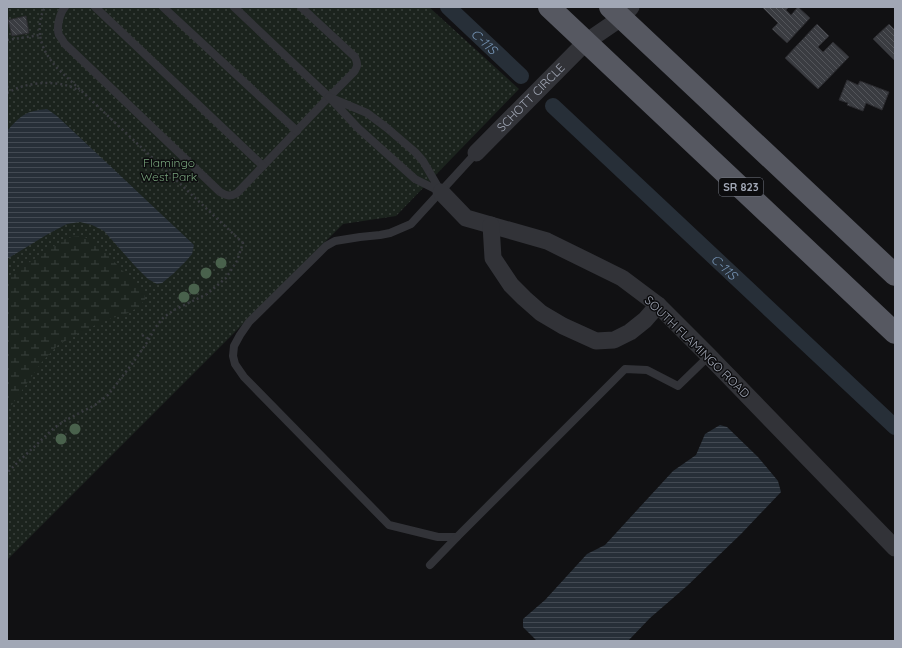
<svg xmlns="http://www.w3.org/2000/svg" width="902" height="648" viewBox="0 0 902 648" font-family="Quicksand,sans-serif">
	<defs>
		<pattern id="green-dots" width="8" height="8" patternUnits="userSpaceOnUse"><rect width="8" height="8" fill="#1b231d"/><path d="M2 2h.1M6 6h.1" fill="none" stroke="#39403c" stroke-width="1.8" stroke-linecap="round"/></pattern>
		<pattern id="wetland-marsh" width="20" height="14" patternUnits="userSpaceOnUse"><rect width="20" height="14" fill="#1b231d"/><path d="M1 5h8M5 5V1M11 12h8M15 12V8" fill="none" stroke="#39403c"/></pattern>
		<pattern id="water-rules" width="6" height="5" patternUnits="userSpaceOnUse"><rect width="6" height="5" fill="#272f38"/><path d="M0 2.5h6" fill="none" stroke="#434a53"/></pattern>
		<pattern id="building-back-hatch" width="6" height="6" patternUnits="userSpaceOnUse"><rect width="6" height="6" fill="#3a3c41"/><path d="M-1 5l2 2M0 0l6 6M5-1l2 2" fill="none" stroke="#53555a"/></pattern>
	</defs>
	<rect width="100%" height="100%" fill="#111113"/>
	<polygon fill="url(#green-dots)" points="7,7 429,7 519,89 396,216 343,224 7,560"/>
	<polygon fill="url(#wetland-marsh)" points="82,236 91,240 97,244 144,293 145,300 137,308 126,314 106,320 79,333 58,345 41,363 7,412 7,277 63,240 72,237"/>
	<g fill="url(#water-rules)">
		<path d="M47,109L57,116L194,245L192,254L187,260L173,274L162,283L157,284L148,279L135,266L104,231L92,225L80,222L67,224L48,234L7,259V131C21,115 26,111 47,109Z"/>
		<polygon points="720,425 727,427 758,457 778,481 781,492 741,534 687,586 650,618 628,641 537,641 523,627 523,619 545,600 587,554 605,545 673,471 696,455 705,434"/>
	</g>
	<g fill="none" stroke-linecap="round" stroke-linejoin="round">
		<g stroke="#272f38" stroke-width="16">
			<path id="s1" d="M448,7L521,76"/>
			<path id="s2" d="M553,106L895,427"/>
		</g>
	</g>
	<g fill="url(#building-back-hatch)" stroke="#2b2b2f">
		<polygon points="762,7 789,7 786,10 791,15 798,7 810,18 787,43 772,29 778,23"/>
		<polygon points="26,16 29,33 12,36 8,20"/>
		<polygon points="817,24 829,36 818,47 823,52 833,42 849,57 818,89 785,58"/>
		<polygon points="889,24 895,30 895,61 873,39"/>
		<polygon points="847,80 858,85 860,81 889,92 882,110 866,103 863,111 847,105 848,103 839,100"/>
	</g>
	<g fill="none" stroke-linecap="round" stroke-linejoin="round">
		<g stroke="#383a3f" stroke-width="2.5" stroke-dasharray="2 3" stroke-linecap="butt">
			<path d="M40,35C39,25 40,16 45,7"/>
			<path d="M7,40L40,35C42,49 48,57 57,68L243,243L237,261L226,278L207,294L174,310L163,318L155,328L148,341L132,364L108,395L95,405L66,420L54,428L17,463L7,473"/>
			<polyline points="7,86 9,91"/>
			<path d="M7,93C28,81 59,79 80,91"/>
			<polyline points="142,335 149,339"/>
		</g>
		<g stroke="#323338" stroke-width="8">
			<path d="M65,7C60,13 56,27 59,35C60,37 63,40 64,43L220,192C227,196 230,197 237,193L329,97L354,72C358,66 358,64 355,57L301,7"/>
			<polyline points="95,7 263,166"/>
			<polyline points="163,7 297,131"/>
			<polyline points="234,7 329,97"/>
			<polygon points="329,97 367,113 387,128 415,152 423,161 441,192 415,179 358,128"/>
			<polyline points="476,153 411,224 390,233 380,235 360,237 335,241 326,246 249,322 240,335 234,346 233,356 235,364 244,377 389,525 438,537 457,537 625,369 647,370 678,386 709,356"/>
			<polyline points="430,565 457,537"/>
		</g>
		<g stroke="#323338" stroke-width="17">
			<path id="s3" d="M476,153L586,42L621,18L631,7"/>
			<polyline points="441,192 466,218 547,241 622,278 658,305 709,356 895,548"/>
			<polyline points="491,225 493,258 511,285 524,298 541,313 563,326 596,341 614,340 630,332 645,320 658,305"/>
		</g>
		<g stroke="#565861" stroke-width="22">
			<polyline points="549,7 895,333"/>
			<polyline points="610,7 895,275"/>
		</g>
	</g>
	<g fill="#49614c">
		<circle cx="221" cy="263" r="5.5"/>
		<circle cx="206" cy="273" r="5.5"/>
		<circle cx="194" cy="289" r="5.5"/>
		<circle cx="184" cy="297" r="5.5"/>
		<circle cx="75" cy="429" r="5.5"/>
		<circle cx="61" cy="439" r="5.5"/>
	</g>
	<g text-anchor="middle" stroke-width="3" stroke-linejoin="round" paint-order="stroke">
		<rect fill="#0c0c0e" stroke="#747883" stroke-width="1" x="719" y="178" width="44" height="18" rx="3"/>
		<g font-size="11" font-weight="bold" fill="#a1a7b5">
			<text x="741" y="191">SR 823</text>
		</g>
		<g font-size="12" fill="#a1a7b5" stroke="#0c0c0e">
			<text dy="4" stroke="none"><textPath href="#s3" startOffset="78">SCHOTT CIRCLE</textPath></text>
			<text transform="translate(697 347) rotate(44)" y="4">SOUTH FLAMINGO ROAD</text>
		</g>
		<g font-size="12" fill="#77a27b" stroke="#0c0c0e">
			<text x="169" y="167">Flamingo<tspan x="169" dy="14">West Park</tspan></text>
		</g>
		<g font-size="13" font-style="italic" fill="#7593b4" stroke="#0c0c0e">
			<text dy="5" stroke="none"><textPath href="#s1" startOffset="50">C-11S</textPath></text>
			<text dy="5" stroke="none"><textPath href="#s2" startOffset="235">C-11S</textPath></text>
		</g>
	</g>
	<rect width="902" height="648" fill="none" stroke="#a1a7b5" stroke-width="16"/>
</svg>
